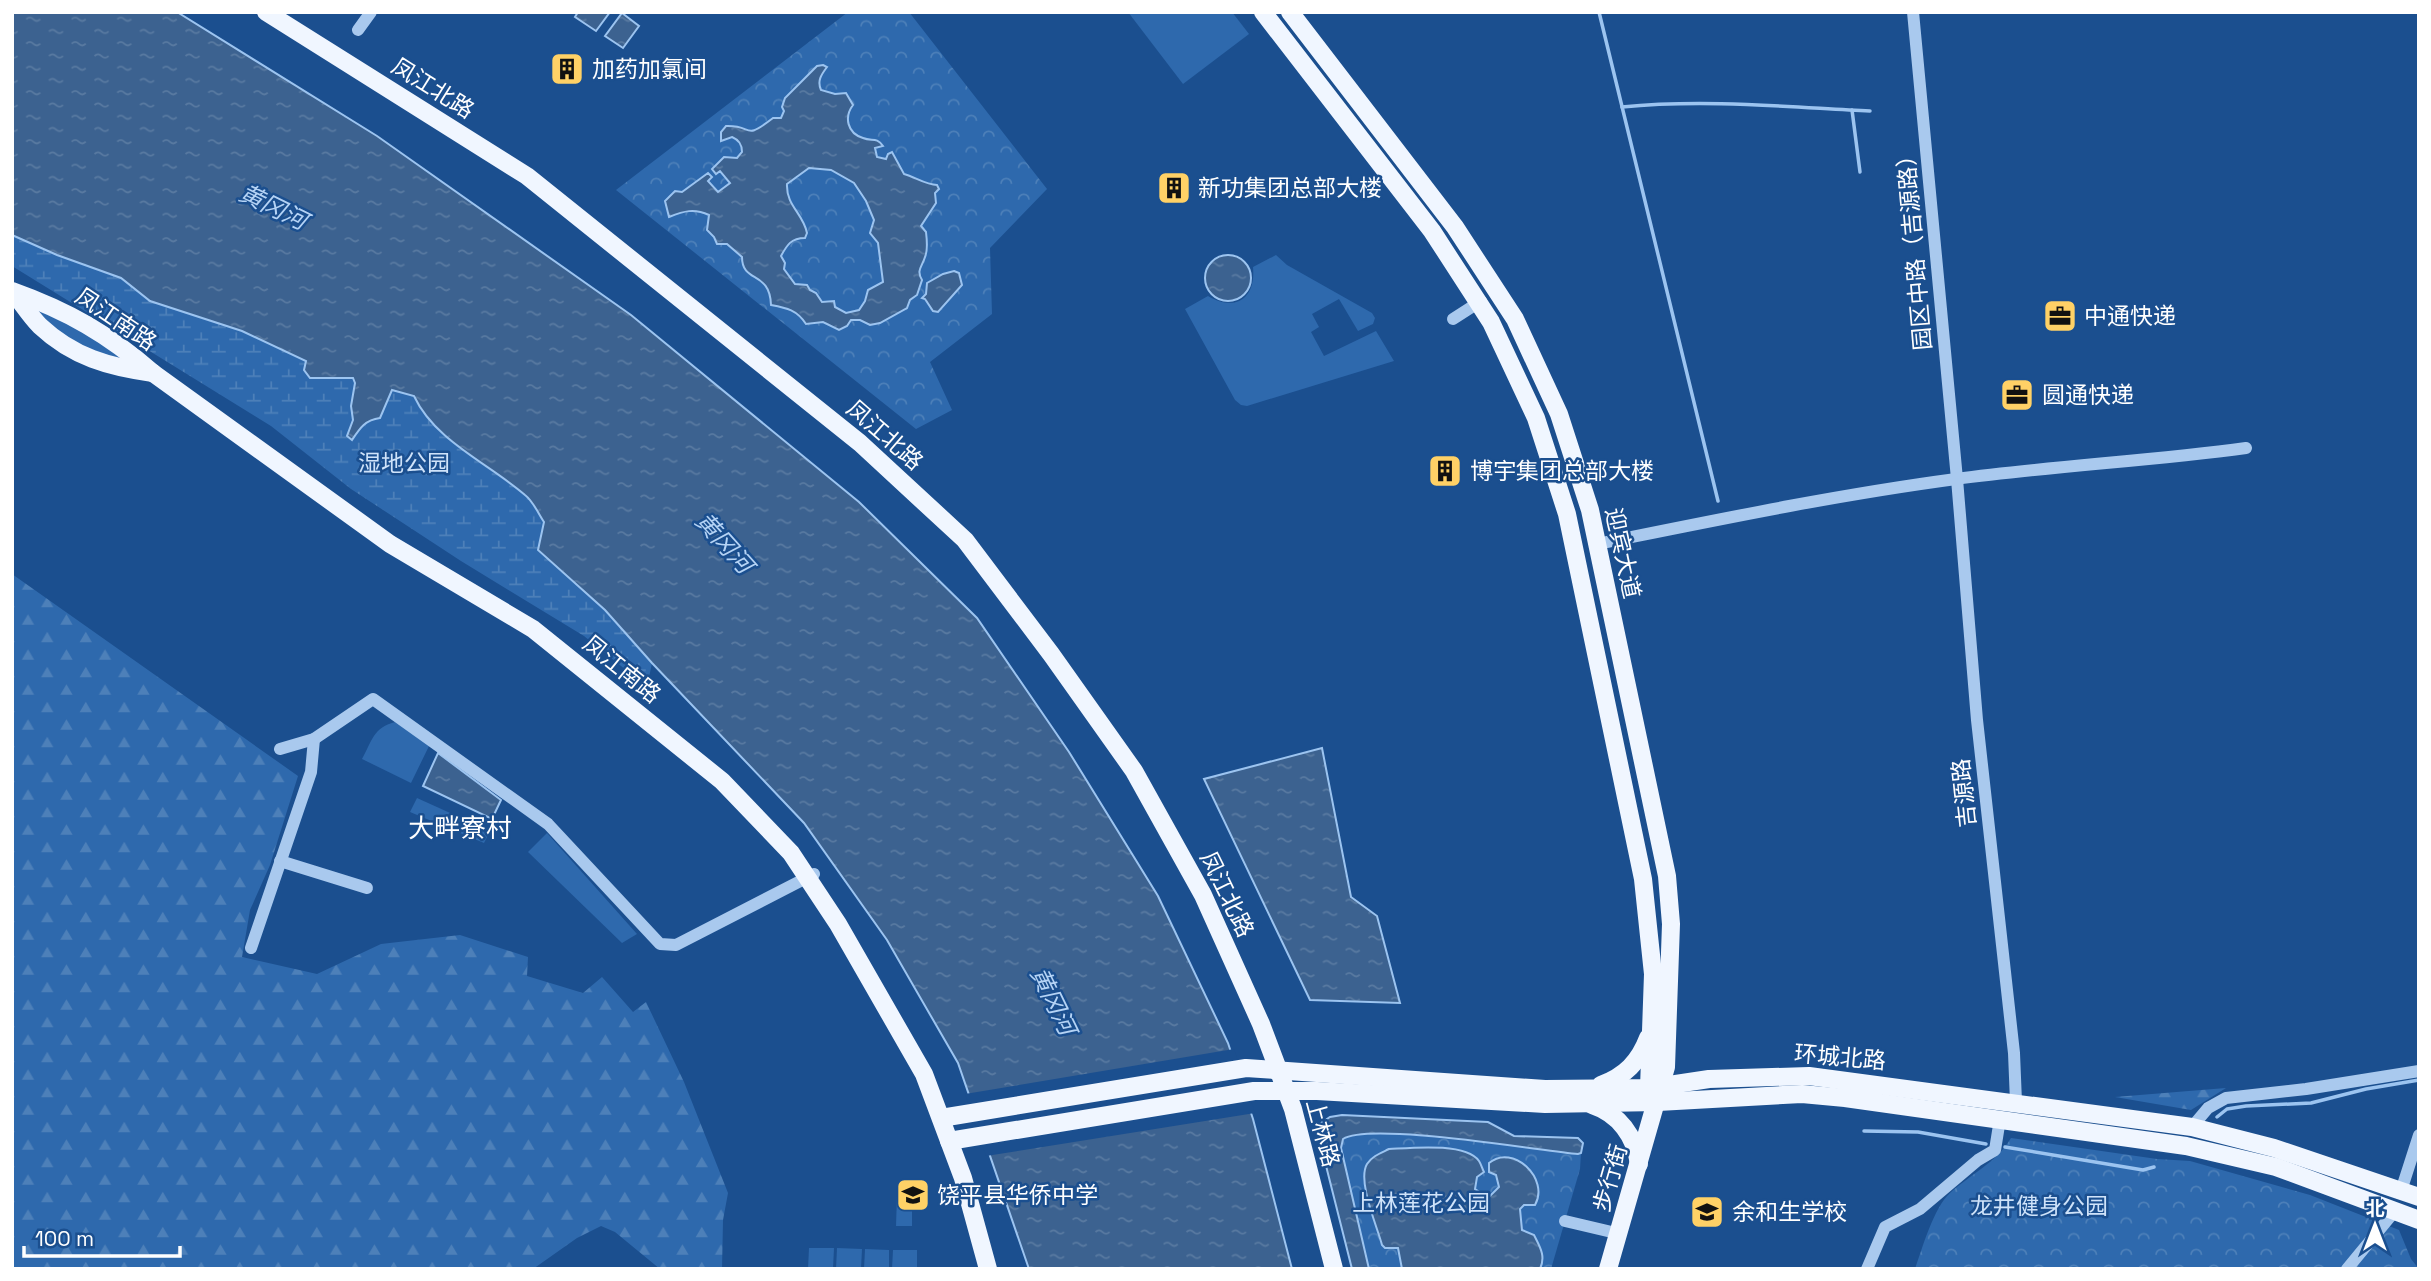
<svg xmlns="http://www.w3.org/2000/svg" width="2431" height="1281" viewBox="0 0 2431 1281" font-family="'Space Grotesk','Noto Sans SC',sans-serif">
	<defs>
		<pattern id="forest-firs" width="22" height="20" patternUnits="userSpaceOnUse" patternTransform="scale(1.75)"><rect width="22" height="20" fill="#2e69ad"/><path d="M5 1l3.5 6h-7zM16 11l3.5 6h-7z" fill="#4d80b9"/></pattern>
		<pattern id="wetland-marsh" width="20" height="14" patternUnits="userSpaceOnUse" patternTransform="scale(1.75)"><rect width="20" height="14" fill="#2e69ad"/><path d="M1 5h8M5 5V1M11 12h8M15 12V8" fill="none" stroke="#4d80b9"/></pattern>
		<pattern id="park-crowns" width="20" height="18" patternUnits="userSpaceOnUse" patternTransform="scale(1.75)"><rect width="20" height="18" fill="#2e69ad"/><path d="M2 6a3 3 0 1 1 6 0M12 15a3 3 0 1 1 6 0" fill="none" stroke="#4d80b9"/></pattern>
		<pattern id="water-ripples" width="26" height="14" patternUnits="userSpaceOnUse" patternTransform="scale(1.75)"><rect width="26" height="14" fill="#3c6290"/><path d="M2 4q2-2 4 0t4 0M15 11q2-2 4 0t4 0" fill="none" stroke="#597aa1"/></pattern>
	</defs>
	<rect width="100%" height="100%" fill="#1b4f8f"/>
	<g fill="#2e69ad">
		<polygon points="1128,12 1232,12 1249,34 1183,84"/>
		<path d="M1276,255L1287,265L1372,313L1375,318L1373,324L1358,331L1339,299L1312,314L1319,327L1311,332L1324,356L1376,331L1394,361L1247,406L1241,405L1235,400L1185,309L1208,296C1235,312 1256,299 1253,267Z"/>
		<path d="M38,311C72,318 99,341 127,361L92,353L55,329Z"/>
		<path d="M395,722L430,744L411,783L362,759C372,741 373,728 395,722Z"/>
		<polygon points="417,798 490,831 484,843 410,812"/>
		<polygon points="547,833 637,934 622,943 528,852"/>
		<polygon points="897,1196 912,1196 912,1226 896,1226"/>
		<polygon points="809,1248 834,1248 833,1269 808,1269"/>
		<polygon points="837,1248 862,1249 861,1269 836,1269"/>
		<polygon points="865,1249 889,1250 889,1269 864,1269"/>
		<polygon points="893,1250 917,1250 917,1269 892,1269"/>
	</g>
	<g fill="url(#forest-firs)">
		<polygon points="12,574 298,776 270,865 250,910 242,957 317,974 381,944 460,935 528,957 527,976 583,993 602,977 633,1012 646,1002 684,1082 728,1193 723,1220 722,1269 660,1269 615,1232 601,1226 577,1238 533,1269 12,1269"/>
		<polygon points="2226,1088 2191,1110 2115,1097"/>
	</g>
	<path fill="url(#wetland-marsh)" d="M12,235L57,255L121,278L150,301L242,330L306,361L310,378H353L355,383L351,406L353,420L347,436L353,439C360,427 365,420 380,417L392,389L414,396L421,410L476,460L527,496L604,610L652,663L647,687L584,636L461,561L351,489L271,426L12,266Z"/>
	<g fill="url(#park-crowns)">
		<polygon points="848,12 909,12 1047,189 990,248 992,314 930,362 952,410 916,429 616,190"/>
		<polygon points="1383,1132 1581,1153 1580,1169 1551,1269 1369,1269 1341,1148 1343,1139 1351,1134"/>
		<path d="M2011,1138L2157,1159L2190,1161L2310,1195L2399,1230L2411,1259L2419,1269H1915C1922,1249 1934,1207 1950,1193C1971,1174 1996,1163 2011,1138Z"/>
	</g>
	<g fill="url(#water-ripples)" stroke="#9cc4f0" stroke-width="2" fill-rule="evenodd">
		<path d="M12,12H177L377,136L631,315L859,502L977,618L1069,752L1158,896L1228,1043L1253,1119L1292,1269H1029L958,1063L887,940L804,823L652,663L605,610L538,550L544,522C538,513 533,501 525,495C488,463 435,441 414,396L392,390L380,418C365,420 360,428 352,440L347,436L353,420L351,406L355,383L353,378H310L304,370L306,361L242,331L150,301L121,278L57,255L12,235Z"/>
		<polygon points="578,12 610,12 596,31 575,17"/>
		<polygon points="622,13 639,26 623,48 605,36"/>
		<path d="M823,65L827,67C821,75 817,81 821,90L835,94L846,93L853,105C844,117 847,133 863,138C872,142 876,136 883,146L875,148L877,157L886,159L888,154L892,152L904,174C915,177 926,185 937,185L939,189L935,193L936,203L921,226L926,232C927,240 928,250 925,257C922,267 916,270 922,280L917,295L910,300L907,308L880,323L870,325L860,320H851L847,326L839,330L823,322L806,324C797,310 787,308 771,305C770,270 742,284 742,257L727,244H717L714,237L707,230L709,215C694,208 684,211 669,217L665,201L675,191L682,192L708,173L712,177L708,181L718,192L730,183L720,171L716,174L712,169L724,157L737,158L742,152C742,144 739,140 732,137L721,141V132L726,126C755,125 742,142 773,118H781L784,111L782,107L785,98L817,66ZM809,168L831,170L854,183L866,201L874,220L870,233L878,243L883,282L868,290L865,301L859,310L846,313L835,307L834,301L822,302L816,293L810,290L807,285L795,284L784,269L785,263L781,256C787,245 791,238 805,238L807,233C803,213 786,206 787,184Z"/>
		<circle cx="1228" cy="278" r="23"/>
		<polygon points="954,271 959,273 962,285 938,312 933,311 925,299 922,298 926,294 927,283 943,274"/>
		<polygon points="1322,748 1351,897 1377,916 1400,1003 1310,1000 1204,779"/>
		<polygon points="438,753 501,800 492,819 423,786"/>
		<path d="M1342,1115L1488,1122L1514,1136L1578,1138L1583,1143L1581,1153L1578,1154C1536,1150 1370,1122 1343,1139L1341,1148L1369,1269H1352L1318,1134L1321,1123L1330,1117Z"/>
		<path d="M1389,1149C1410,1148 1465,1142 1479,1161C1481,1164 1482,1168 1484,1172L1477,1177L1475,1189L1484,1195L1490,1196L1499,1187L1496,1175L1489,1172V1163C1513,1143 1550,1179 1535,1205H1524L1520,1209L1522,1230L1534,1235C1540,1247 1546,1256 1540,1269H1402L1398,1248H1385L1382,1245C1377,1226 1357,1181 1367,1164C1372,1156 1381,1153 1389,1149Z"/>
	</g>
	<polygon fill="#1b4f8f" points="1234,1049 1255,1113 986,1156 965,1094"/>
	<g fill="none" stroke-linecap="round" stroke-linejoin="round">
		<g stroke="#9cc4f0" stroke-width="3.5">
			<polyline points="1599,12 1718,501"/>
			<path d="M1622,107C1705,99 1787,107 1870,111"/>
			<polyline points="1852,110 1860,172"/>
			<polyline points="2217,1117 2227,1109 2246,1106 2311,1103 2366,1089 2419,1080"/>
			<polyline points="1864,1131 1918,1132 1986,1144"/>
			<polyline points="2005,1147 2143,1170 2154,1167"/>
		</g>
		<g stroke="#a9c9ee" stroke-width="12">
			<polyline points="1913,12 1957,479 1977,720 2014,1053 2016,1102"/>
			<polyline points="358,30 371,12"/>
			<polyline points="1453,319 1481,301"/>
			<path d="M1597,544C1716,520 1836,495 1956,479C2053,466 2150,461 2246,448"/>
			<polyline points="280,749 314,739 373,699 548,824 660,944 676,945 814,874"/>
			<polyline points="280,861 367,888"/>
			<polyline points="251,948 311,772 314,739"/>
			<polyline points="2192,1127 2208,1108 2226,1098 2306,1089 2419,1071"/>
			<polyline points="2401,1191 2419,1135"/>
			<polyline points="1565,1221 1616,1233"/>
			<polyline points="1867,1269 1885,1227 1920,1209 1978,1160 1995,1150 2000,1119"/>
			<polyline points="2347,1269 2394,1212"/>
		</g>
		<g stroke="#f0f6ff" stroke-width="18">
			<polyline points="266,12 527,176 860,443 965,540 1051,654 1134,771 1203,895 1261,1024 1293,1109 1334,1269"/>
			<polyline points="1263,12 1432,231 1491,322 1536,418 1567,514 1643,879 1653,974 1649,1088"/>
			<polyline points="1290,12 1455,227 1515,319 1559,414 1590,510 1667,876 1671,924 1666,1067 1608,1269"/>
			<path d="M12,291C68,311 108,334 153,373L390,544L533,629L722,781L791,853L838,924L924,1074L963,1178L988,1269"/>
			<path d="M13,292C22,303 30,316 40,326C73,357 109,367 153,373"/>
			<path d="M1601,1085C1625,1076 1639,1062 1648,1038"/>
			<path d="M1592,1105C1619,1114 1635,1136 1639,1164"/>
			<polyline points="941,1118 1246,1068 1545,1089 1649,1088 1709,1079 1809,1076 2192,1127 2274,1148 2419,1197"/>
			<polyline points="949,1141 1254,1091 1317,1091 1545,1104 1658,1102 1802,1094 1845,1098 2186,1146 2276,1167 2419,1220"/>
		</g>
	</g>
	<defs>
		<symbol id="building-square" viewBox="-11 -11 22 22"><rect x="-9" y="-9" width="18" height="18" rx="4" fill="#ffd166" stroke="#1b4f8f"/><path d="M-4-6H4V6H1V3H-1V6H-4ZM-2.5-4.3h1.7v1.8h-1.7ZM.8-4.3h1.7v1.8H.8ZM-2.5-1h1.7V.8h-1.7ZM.8-1h1.7V.8H.8Z" fill="#111"/></symbol>
		<symbol id="office-square" viewBox="-11 -11 22 22"><rect x="-9" y="-9" width="18" height="18" rx="4" fill="#ffd166" stroke="#1b4f8f"/><path d="M-6-3h4V-5.5h4V-3h4V5H-6ZM-1-4.5V-3h2v-1.5ZM-6 0V1H6V0Z" fill="#111"/></symbol>
		<symbol id="school-square" viewBox="-11 -11 22 22"><rect x="-9" y="-9" width="18" height="18" rx="4" fill="#ffd166" stroke="#1b4f8f"/><path d="M0-5L7-2L0 1L-7-2ZM-4 1L0 2.5L4 1V4Q0 6-4 4Z" fill="#111"/></symbol>
	</defs>
	<g fill-rule="evenodd">
		<use href="#building-square" x="548" y="50" width="38" height="38"/>
		<use href="#building-square" x="1155" y="169" width="38" height="38"/>
		<use href="#office-square" x="2041" y="297" width="38" height="38"/>
		<use href="#office-square" x="1998" y="376" width="38" height="38"/>
		<use href="#building-square" x="1426" y="452" width="38" height="38"/>
		<use href="#school-square" x="894" y="1176" width="38" height="38"/>
		<use href="#school-square" x="1688" y="1193" width="38" height="38"/>
	</g>
	<g text-anchor="middle" stroke-width="5" stroke-linejoin="round" paint-order="stroke">
		<g font-size="23" fill="#fff" stroke="#1b4f8f" text-anchor="start">
			<text x="592" y="77">加药加氯间</text>
			<text x="1198" y="196">新功集团总部大楼</text>
			<text x="2084" y="324">中通快递</text>
			<text x="2042" y="403">圆通快递</text>
			<text x="1470" y="479">博宇集团总部大楼</text>
			<text x="937" y="1203">饶平县华侨中学</text>
			<text x="1732" y="1220">余和生学校</text>
		</g>
		<g font-size="23" fill="#fff" stroke="#1b4f8f">
			<text transform="translate(433 88) rotate(32)" y="8">凤江北路</text>
			<text transform="translate(1914 247) rotate(-95)" y="8">园区中路（吉源路）</text>
			<text transform="translate(116 319) rotate(34)" y="8">凤江南路</text>
			<text transform="translate(885 435) rotate(41)" y="8">凤江北路</text>
			<text transform="translate(1623 553) rotate(78)" y="8">迎宾大道</text>
			<text transform="translate(622 669) rotate(39)" y="8">凤江南路</text>
			<text transform="translate(1964 793) rotate(-96)" y="8">吉源路</text>
			<text transform="translate(1227 894) rotate(64)" y="8">凤江北路</text>
			<text transform="translate(1840 1057) rotate(5)" y="8">环城北路</text>
			<text transform="translate(1323 1133) rotate(75)" y="8">上林路</text>
			<text transform="translate(1610 1178) rotate(-74)" y="8">步行街</text>
		</g>
		<g font-size="23" fill="#cfe3fa" stroke="#1b4f8f">
			<text x="404" y="471">湿地公园</text>
			<text x="1421" y="1211">上林莲花公园</text>
			<text x="2039" y="1214">龙井健身公园</text>
		</g>
		<g font-size="24" font-style="italic" fill="#b5d3f5" stroke="#1b4f8f">
			<text transform="translate(273 207) rotate(26)" y="8">黄冈河</text>
			<text transform="translate(724 543) rotate(48)" y="8">黄冈河</text>
			<text transform="translate(1053 1001) rotate(64)" y="8">黄冈河</text>
		</g>
		<g font-size="26" fill="#fff" stroke="#1b4f8f">
			<text x="460" y="837">大畔寮村</text>
		</g>
	</g>
	<rect width="2431" height="1281" fill="none" stroke="#ffffff" stroke-width="28"/>
	<g transform="translate(2375 1225)" stroke="#1b4f8f" stroke-width="5" paint-order="stroke">
	<path d="M0-5L12 26L0 18L-12 26Z" fill="#ffffff"/>
	<text y="-10" font-size="19" font-weight="bold" text-anchor="middle" fill="#ffffff">北</text>
	</g>
	<path d="M24 1246v10h156v-10" fill="none" stroke="#ffffff" stroke-width="3.5"/>
	<text x="35" y="1246" font-size="21" fill="#ffffff" stroke="#1b4f8f" stroke-width="5" paint-order="stroke">100 m</text>
</svg>
